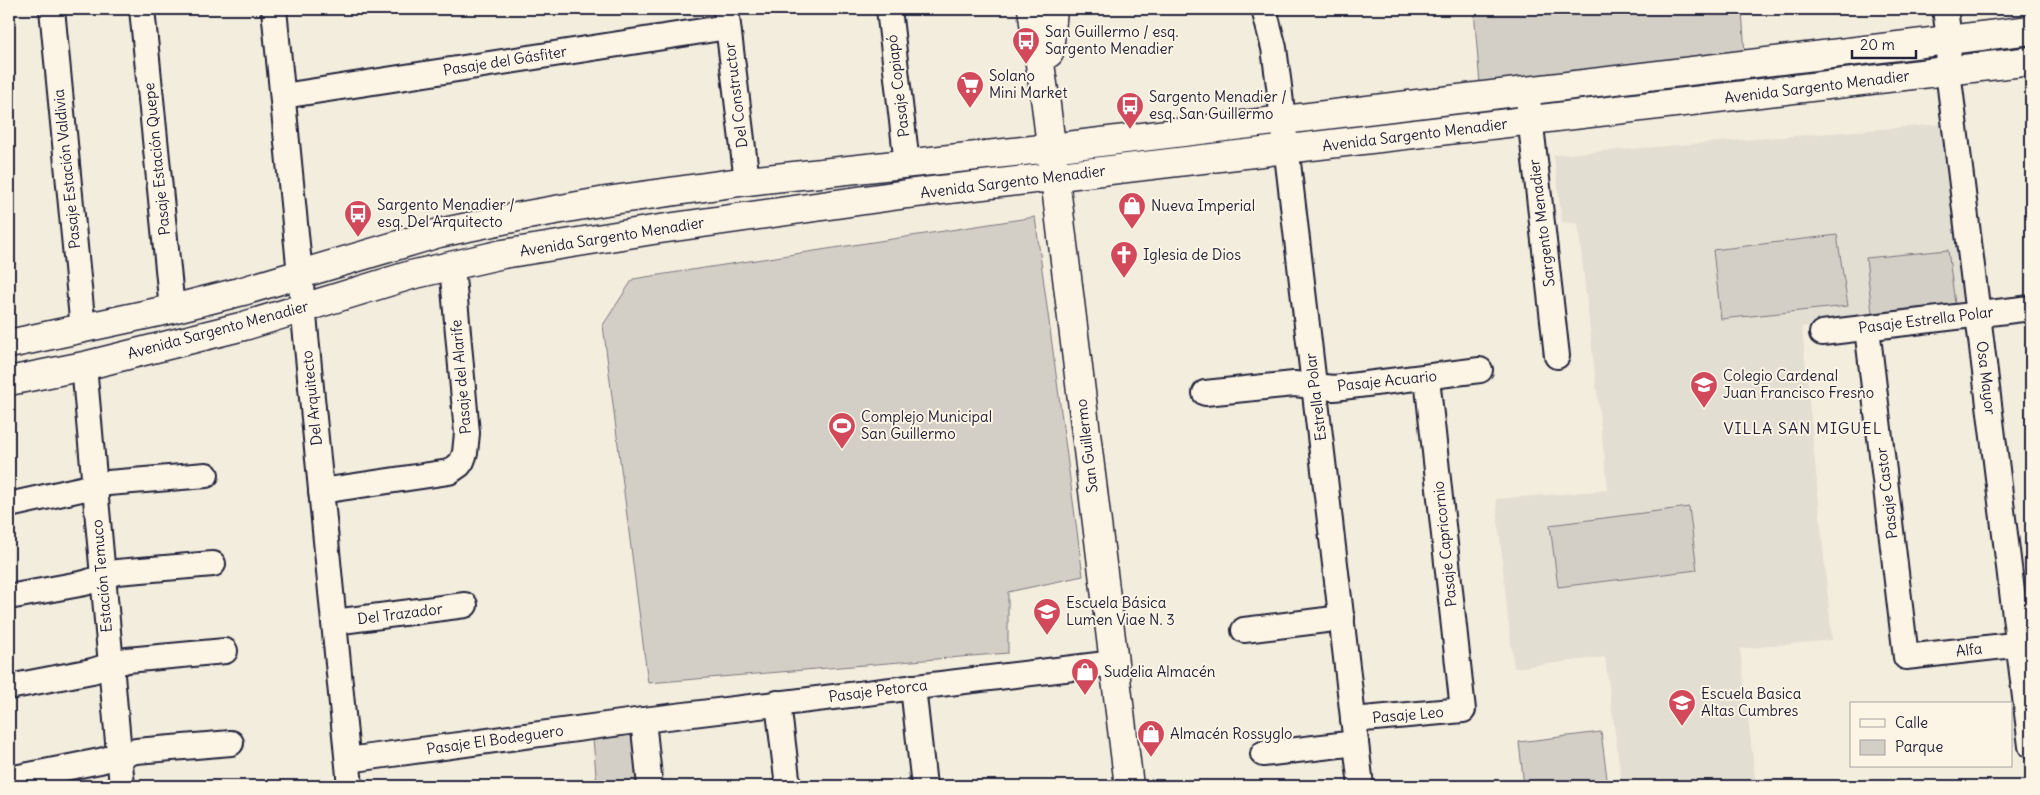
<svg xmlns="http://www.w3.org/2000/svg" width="2040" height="795" viewBox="0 0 2040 795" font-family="Delius,sans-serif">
	<rect width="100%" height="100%" fill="#f3edde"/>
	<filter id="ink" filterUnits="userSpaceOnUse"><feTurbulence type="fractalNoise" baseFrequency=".02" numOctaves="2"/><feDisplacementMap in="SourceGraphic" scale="10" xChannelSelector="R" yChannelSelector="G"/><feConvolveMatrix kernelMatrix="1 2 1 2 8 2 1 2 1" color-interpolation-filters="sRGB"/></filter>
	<g filter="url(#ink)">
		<polygon fill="#e3ded2" points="1943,124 1965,308 1802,327 1832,640 1740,649 1756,786 1622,786 1605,657 1514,668 1509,628 1496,499 1608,490 1578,224 1562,222 1554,155"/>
		<g fill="#d4cfc6" stroke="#7b7880">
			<polygon points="1474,9 1742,9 1745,55 1480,85"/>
			<polygon points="1035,217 1083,576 1008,592 1008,653 648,683 603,325 633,279"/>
			<polygon points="1837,235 1848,306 1721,319 1713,250"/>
			<polygon points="1948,250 1955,304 1872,313 1866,258"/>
			<polygon points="1689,507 1697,570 1558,587 1550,525"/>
			<polygon points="1601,732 1608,786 1524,786 1519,742"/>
			<polygon points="632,735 638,786 597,786 593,739"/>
		</g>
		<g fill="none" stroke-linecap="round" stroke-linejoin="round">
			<defs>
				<g id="minor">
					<polyline points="52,9 83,329"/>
					<polyline points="142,9 172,309"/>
					<polyline points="274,9 350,786"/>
					<polyline points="726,9 747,181"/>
					<polyline points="889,9 907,164"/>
					<polyline points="1264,9 1274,48 1279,86 1361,786"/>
					<polyline points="1945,9 1949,39 1948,71 2031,746"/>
					<polyline points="1527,90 1557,356"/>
					<polyline points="283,96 728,27"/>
					<polyline points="1867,328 1906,657 2031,643"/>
					<polyline points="1822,333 2031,308"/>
					<polyline points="84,366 122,786"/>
					<polyline points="1205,393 1294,384 1334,388 1480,370"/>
					<polyline points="321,491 449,472 459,465 462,461 465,453 467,433 452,266"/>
					<polyline points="9,505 108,483 206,475"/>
					<polyline points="9,597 85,583 117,572 213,564"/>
					<polyline points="334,622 465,605"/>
					<polyline points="1244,630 1342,618"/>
					<polyline points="9,687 92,671 127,660 225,651"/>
					<polyline points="913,687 924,786"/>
					<polyline points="778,703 788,786"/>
					<polyline points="643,720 650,786"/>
					<polyline points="1353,720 1463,710 1427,378"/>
					<polyline points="1263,754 1356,743"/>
					<polyline points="348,760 643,720 1114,663"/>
					<polyline points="9,779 100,761 136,751 231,743"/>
				</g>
				<g id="tertiary">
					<polyline points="1032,9 1046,105 1129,786"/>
					<polyline points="1049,53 1053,9"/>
					<polyline points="9,344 172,309 243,291 439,233 522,216 606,201 747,181 1051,148 2031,30"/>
					<polyline points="9,381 84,366 244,326 411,275 503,254 653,230 907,194 2031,61"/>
				</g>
			</defs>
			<use href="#minor" stroke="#22223b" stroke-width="28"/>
			<use href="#tertiary" stroke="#22223b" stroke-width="31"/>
			<use href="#minor" stroke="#fcf5e5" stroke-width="24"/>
			<use href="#tertiary" stroke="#fcf5e5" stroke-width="28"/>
		</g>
	</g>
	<defs>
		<symbol id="bus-pin" viewBox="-11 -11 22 30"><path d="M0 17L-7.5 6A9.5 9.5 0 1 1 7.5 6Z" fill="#d1495b" stroke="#fcf5e5"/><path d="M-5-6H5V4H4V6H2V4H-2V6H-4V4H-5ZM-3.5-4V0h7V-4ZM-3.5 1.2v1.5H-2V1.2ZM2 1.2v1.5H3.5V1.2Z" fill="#fff"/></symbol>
		<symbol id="supermarket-pin" viewBox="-11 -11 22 30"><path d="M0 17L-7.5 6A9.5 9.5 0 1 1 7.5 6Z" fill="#d1495b" stroke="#fcf5e5"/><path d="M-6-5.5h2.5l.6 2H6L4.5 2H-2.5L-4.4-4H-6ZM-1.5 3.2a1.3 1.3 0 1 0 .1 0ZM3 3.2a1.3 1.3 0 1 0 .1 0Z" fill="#fff"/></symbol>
		<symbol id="shop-pin" viewBox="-11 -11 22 30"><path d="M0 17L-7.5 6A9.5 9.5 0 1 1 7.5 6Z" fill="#d1495b" stroke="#fcf5e5"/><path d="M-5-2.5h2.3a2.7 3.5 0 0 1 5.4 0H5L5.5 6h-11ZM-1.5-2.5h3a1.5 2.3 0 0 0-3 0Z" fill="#fff"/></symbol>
		<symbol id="church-pin" viewBox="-11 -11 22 30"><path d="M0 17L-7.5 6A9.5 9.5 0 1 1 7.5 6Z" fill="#d1495b" stroke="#fcf5e5"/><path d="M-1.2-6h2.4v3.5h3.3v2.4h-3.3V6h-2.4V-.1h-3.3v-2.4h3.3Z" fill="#fff"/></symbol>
		<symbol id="school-pin" viewBox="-11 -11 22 30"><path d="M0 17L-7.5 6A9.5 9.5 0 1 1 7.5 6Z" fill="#d1495b" stroke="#fcf5e5"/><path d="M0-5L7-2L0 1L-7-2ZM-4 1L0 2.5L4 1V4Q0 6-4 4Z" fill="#fff"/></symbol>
		<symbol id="stadium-pin" viewBox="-11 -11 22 30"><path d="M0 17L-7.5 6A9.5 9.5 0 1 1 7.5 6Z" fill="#d1495b" stroke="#fcf5e5"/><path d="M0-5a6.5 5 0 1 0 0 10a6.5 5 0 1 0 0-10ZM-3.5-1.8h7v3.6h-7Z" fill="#fff"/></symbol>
	</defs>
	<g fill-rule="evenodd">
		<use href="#bus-pin" x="1010" y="25" width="32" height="43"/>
		<use href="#supermarket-pin" x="954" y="69" width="32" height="43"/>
		<use href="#bus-pin" x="1114" y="90" width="32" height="43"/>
		<use href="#shop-pin" x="1116" y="190" width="32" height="43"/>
		<use href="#bus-pin" x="342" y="198" width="32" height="43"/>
		<use href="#church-pin" x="1108" y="239" width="32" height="43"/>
		<use href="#school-pin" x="1688" y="369" width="32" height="43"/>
		<use href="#stadium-pin" x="826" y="410" width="32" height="43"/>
		<use href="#school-pin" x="1031" y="596" width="32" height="43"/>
		<use href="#shop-pin" x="1069" y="656" width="32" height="43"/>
		<use href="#school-pin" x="1666" y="687" width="32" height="43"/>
		<use href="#shop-pin" x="1135" y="718" width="32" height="43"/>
	</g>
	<g text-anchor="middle" stroke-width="4" stroke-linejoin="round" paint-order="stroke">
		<g font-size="15" fill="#22223b" stroke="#fcf5e5" text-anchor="start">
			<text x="1045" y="37">San Guillermo / esq.<tspan x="1045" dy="17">Sargento Menadier</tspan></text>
			<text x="989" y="81">Solano<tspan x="989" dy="17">Mini Market</tspan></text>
			<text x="1149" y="102">Sargento Menadier /<tspan x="1149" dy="17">esq. San Guillermo</tspan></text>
			<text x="377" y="210">Sargento Menadier /<tspan x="377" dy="17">esq. Del Arquitecto</tspan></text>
			<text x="1151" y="211">Nueva Imperial</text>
			<text x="1143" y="260">Iglesia de Dios</text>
			<text x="1723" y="381">Colegio Cardenal<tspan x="1723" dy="17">Juan Francisco Fresno</tspan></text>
			<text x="861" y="422">Complejo Municipal<tspan x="861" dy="17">San Guillermo</tspan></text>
			<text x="1066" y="608">Escuela Básica<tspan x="1066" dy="17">Lumen Viae N. 3</tspan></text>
			<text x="1104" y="677">Sudelia Almacén</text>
			<text x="1701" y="699">Escuela Basica<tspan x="1701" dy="17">Altas Cumbres</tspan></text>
			<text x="1170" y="739">Almacén Rossyglo</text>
		</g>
		<g font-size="15" fill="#22223b" stroke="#fcf5e5">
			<text transform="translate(505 61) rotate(-9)" y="5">Pasaje del Gásfiter</text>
			<text transform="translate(898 86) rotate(-97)" y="5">Pasaje Copiapó</text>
			<text transform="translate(1817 87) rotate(-7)" y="5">Avenida Sargento Menadier</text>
			<text transform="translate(736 95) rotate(-97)" y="5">Del Constructor</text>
			<text transform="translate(1415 135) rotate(-7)" y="5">Avenida Sargento Menadier</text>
			<text transform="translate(157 159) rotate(-96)" y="5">Pasaje Estación Quepe</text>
			<text transform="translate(67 169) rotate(-96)" y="5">Pasaje Estación Valdivia</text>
			<text transform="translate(1013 182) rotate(-7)" y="5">Avenida Sargento Menadier</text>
			<text transform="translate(1542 223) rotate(-97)" y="5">Sargento Menadier</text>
			<text transform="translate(612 237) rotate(-9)" y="5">Avenida Sargento Menadier</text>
			<text transform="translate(1926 320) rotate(-7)" y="5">Pasaje Estrella Polar</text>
			<text transform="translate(218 330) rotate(-15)" y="5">Avenida Sargento Menadier</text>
			<text transform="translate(461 377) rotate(-95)" y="5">Pasaje del Alarife</text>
			<text transform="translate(1986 378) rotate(83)" y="5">Osa Mayor</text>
			<text transform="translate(1387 381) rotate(-6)" y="5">Pasaje Acuario</text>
			<text transform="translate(1316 397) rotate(-97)" y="5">Estrella Polar</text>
			<text transform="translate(312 398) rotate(-96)" y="5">Del Arquitecto</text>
			<text transform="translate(1087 446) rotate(-97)" y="5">San Guillermo</text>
			<text transform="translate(1887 493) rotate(-97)" y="5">Pasaje Castor</text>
			<text transform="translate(1445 544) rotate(-96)" y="5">Pasaje Capricornio</text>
			<text transform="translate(102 576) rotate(-95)" y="5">Estación Temuco</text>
			<text transform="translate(400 614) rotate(-7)" y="5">Del Trazador</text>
			<text transform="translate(1969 650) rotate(-7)" y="5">Alfa</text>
			<text transform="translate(878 691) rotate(-7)" y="5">Pasaje Petorca</text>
			<text transform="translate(1408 715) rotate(-5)" y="5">Pasaje Leo</text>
			<text transform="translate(495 740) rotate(-8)" y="5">Pasaje El Bodeguero</text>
		</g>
		<g font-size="16" letter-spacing="1" fill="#22223b" stroke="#fcf5e5">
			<text x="1803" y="434">VILLA SAN MIGUEL</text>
		</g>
	</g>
	<rect width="2040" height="795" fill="none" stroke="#fcf5e5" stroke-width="30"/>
	<rect x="15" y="15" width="2010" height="765" fill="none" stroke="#22223b" stroke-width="2" filter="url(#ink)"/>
	<rect x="1850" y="702" width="162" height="65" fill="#fcf5e5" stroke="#a5a1a1"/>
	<rect x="1860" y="719" width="25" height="8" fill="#fcf5e5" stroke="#a5a1a1"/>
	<text x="1895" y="728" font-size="15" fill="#22223b">Calle</text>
	<rect x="1860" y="740" width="25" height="15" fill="#d4cfc6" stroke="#a5a1a1"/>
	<text x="1895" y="752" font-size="15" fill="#22223b">Parque</text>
	<path d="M1852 50v8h64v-8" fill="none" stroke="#22223b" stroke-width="2.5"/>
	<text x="1860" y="50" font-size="15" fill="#22223b" stroke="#fcf5e5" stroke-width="4" paint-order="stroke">20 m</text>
</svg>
